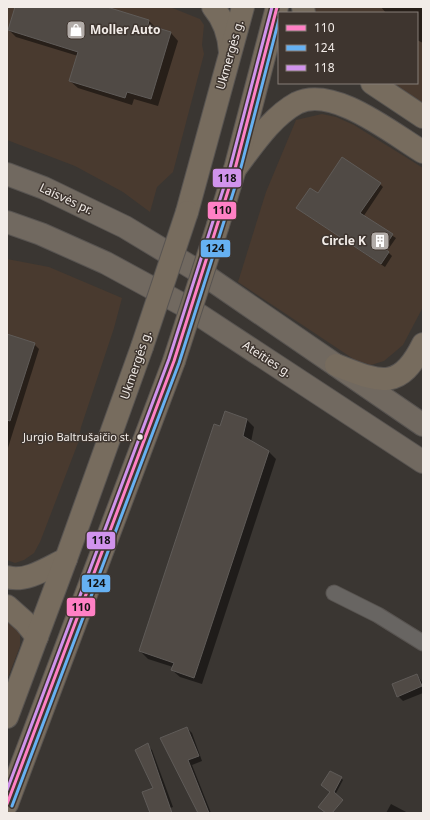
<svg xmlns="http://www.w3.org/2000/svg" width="430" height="820" viewBox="0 0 430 820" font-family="'Noto Sans',sans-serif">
	<rect width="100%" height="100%" fill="#3a3632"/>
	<g fill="#493a2f">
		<polygon points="7,7 170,7 200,19 204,25 202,45 204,54 173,172 157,187 150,212 123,192 75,166 7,140"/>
		<polygon points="311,7 423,7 423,106 389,83 417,83 417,13 312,13"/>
		<polygon points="322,114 336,117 354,125 423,168 423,307 403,345 384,361 371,365 355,360 238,282 266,192 296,120"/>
		<polygon points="7,259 49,267 122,298 114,328 81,427 78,443 40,542 34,553 24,560 15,563 7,560"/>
		<polygon points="7,616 20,630 20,646 7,680"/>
	</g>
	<g fill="#0007">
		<polygon points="16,7 104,7 149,21 157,29 171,33 178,41 158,106 134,99 132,105 78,88 70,81 78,56 16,37 9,30"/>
		<polygon points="381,7 423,7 423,43 417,40 417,13 386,13"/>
		<polygon points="380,184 383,187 363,217 396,238 387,251 392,256 385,267 301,211 318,195"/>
		<polygon points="7,335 34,344 39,349 7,451"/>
		<polygon points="226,412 247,420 254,427 251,442 269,452 276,459 202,684 180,677 172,670 173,667 148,659 140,651"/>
		<polygon points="417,675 423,683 423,693 403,701 398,696"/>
		<polygon points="187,728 192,733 202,761 192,765 211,813 199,813 162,739"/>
		<polygon points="147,745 152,750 173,807 157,813 154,813 154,788"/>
		<polygon points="341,778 343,780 335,795 325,787"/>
		<polygon points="391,804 408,813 386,813"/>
	</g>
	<g fill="#504a45" stroke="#5f5b58">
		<polygon points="15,7 107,7 149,20 148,25 171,32 151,99 127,92 125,98 69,81 78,52 8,30"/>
		<polygon points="342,157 381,183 360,213 393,234 384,248 389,252 381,264 296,208 310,188 318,193"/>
		<polygon points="7,334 35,343 10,421 7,420"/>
		<polygon points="225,411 247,419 243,436 269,451 194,678 171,670 174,663 139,651 214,424 220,426"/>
		<polygon points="417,674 422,686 397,697 392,684"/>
		<polygon points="187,727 199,756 188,760 209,813 198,813 160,738"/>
		<polygon points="148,743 162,784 172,813 150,813 142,792 153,788 135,750"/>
		<polygon points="330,771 342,777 334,792 343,800 332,813 326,813 318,807 330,792 321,785"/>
	</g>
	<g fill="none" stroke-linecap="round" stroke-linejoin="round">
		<defs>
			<polyline id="street" points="334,593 378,615 423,643"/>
			<g id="primary">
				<polyline points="7,174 44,188 125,227 206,276 423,425"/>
				<polyline points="7,222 41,234 106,263 187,307 423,462"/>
			</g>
			<g id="highway">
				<path d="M213,7C224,20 229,34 230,52"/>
				<polyline points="303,7 304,13"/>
				<polyline points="372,83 423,117"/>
				<path d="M235,169C252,147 271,117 297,103C333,85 393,134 423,152"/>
				<polyline points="187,212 243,7"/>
				<polyline points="218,225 235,169 277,7"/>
				<path d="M336,365C378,381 399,393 423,344"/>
				<path d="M7,577C26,583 49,567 66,559"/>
				<polyline points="7,606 25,622 37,637"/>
				<polyline points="7,717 66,559 142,347"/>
				<polyline points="7,804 174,361"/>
			</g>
		</defs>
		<use href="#street" stroke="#585451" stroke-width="17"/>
		<use href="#primary" stroke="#585451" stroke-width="24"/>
		<use href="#highway" stroke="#585451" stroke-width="24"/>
		<use href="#street" stroke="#686562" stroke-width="15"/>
		<use href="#primary" stroke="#716960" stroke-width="22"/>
		<use href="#highway" stroke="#776c5e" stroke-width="22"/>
		<defs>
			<g id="highway-bridge">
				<polyline points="142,347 187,212"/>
				<polyline points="174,361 218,225"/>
			</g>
		</defs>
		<use href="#highway-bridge" stroke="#585451" stroke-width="24" stroke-linecap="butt"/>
		<use href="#highway-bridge" stroke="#776c5e" stroke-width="22"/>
		<defs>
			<polyline id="bus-1" points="7,804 174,361 235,169 277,7"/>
			<polyline id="bus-2" points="12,806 179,363 240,171 279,19"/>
			<polyline id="bus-3" points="7,790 169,359 230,168 272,7"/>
		</defs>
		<use href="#bus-1" stroke="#3e352f" stroke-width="6"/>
		<use href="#bus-2" stroke="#3e352f" stroke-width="6"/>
		<use href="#bus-3" stroke="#3e352f" stroke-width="6"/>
		<use href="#bus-1" stroke="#ff80c5" stroke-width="3"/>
		<use href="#bus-2" stroke="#66b1f2" stroke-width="3"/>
		<use href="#bus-3" stroke="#d193ec" stroke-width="3"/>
	</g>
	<defs>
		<symbol id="shop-square" viewBox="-11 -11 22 22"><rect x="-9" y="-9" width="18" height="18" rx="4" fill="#b2aca8" stroke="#3e352f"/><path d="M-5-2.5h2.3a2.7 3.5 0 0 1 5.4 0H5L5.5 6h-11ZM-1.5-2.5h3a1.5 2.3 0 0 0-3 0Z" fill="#fff"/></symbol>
		<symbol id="building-square" viewBox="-11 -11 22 22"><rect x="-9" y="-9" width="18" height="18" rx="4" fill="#b2aca8" stroke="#3e352f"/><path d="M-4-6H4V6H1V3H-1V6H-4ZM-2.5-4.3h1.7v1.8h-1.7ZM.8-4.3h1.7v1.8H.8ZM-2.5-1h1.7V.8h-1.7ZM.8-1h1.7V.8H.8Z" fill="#fff"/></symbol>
	</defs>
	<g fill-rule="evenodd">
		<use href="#shop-square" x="65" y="19" width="22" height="22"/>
		<use href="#building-square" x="369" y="230" width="22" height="22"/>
	</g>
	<circle fill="#f2ece8" stroke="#3e352f" stroke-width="1.5" cx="140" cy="437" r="3.5"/>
	<g text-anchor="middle" stroke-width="3" stroke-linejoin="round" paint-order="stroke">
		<g font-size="11" fill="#f2ece8" stroke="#3e352f" text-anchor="end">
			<text x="132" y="441">Jurgio Baltrušaičio st.</text>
		</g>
		<g font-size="12" font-weight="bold" fill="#f2ece8" stroke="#3e352f" text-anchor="start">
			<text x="90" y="34">Moller Auto</text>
			<text x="366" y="245" text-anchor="end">Circle K</text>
		</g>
		<g font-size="12" fill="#f2ece8" stroke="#3e352f">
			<text transform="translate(230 55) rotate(-74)" y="4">Ukmergės g.</text>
			<text transform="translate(66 199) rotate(25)" y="4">Laisvės pr.</text>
			<text transform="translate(267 359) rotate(33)" y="4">Ateities g.</text>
			<text transform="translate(136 365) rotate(-71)" y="4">Ukmergės g.</text>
		</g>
	</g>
	<g stroke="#3e352f" stroke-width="1.5">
		<rect x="212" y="168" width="30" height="20" rx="4" fill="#d193ec"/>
		<rect x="207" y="201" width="30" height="19" rx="4" fill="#ff80c5"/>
		<rect x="200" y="239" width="31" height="19" rx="4" fill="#66b1f2"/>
		<rect x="86" y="531" width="30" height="19" rx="4" fill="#d193ec"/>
		<rect x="81" y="574" width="30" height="19" rx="4" fill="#66b1f2"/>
		<rect x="66" y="597" width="30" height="20" rx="4" fill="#ff80c5"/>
	</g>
	<g font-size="11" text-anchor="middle" font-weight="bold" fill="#111">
		<text x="227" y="182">118</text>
		<text x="222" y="214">110</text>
		<text x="215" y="252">124</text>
		<text x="101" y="544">118</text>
		<text x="96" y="587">124</text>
		<text x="81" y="611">110</text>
	</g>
	<rect width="430" height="820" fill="none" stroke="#f2ece8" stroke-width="16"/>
	<rect x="278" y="12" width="140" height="72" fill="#3e352f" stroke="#867e79"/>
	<rect x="286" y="25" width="20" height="6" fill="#ff80c5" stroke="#867e79"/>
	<text x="314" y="32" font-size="12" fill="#f2ece8">110</text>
	<rect x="286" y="45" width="20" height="6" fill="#66b1f2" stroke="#867e79"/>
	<text x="314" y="52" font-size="12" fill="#f2ece8">124</text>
	<rect x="286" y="65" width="20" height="6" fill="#d193ec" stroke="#867e79"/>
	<text x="314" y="72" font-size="12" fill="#f2ece8">118</text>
</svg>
